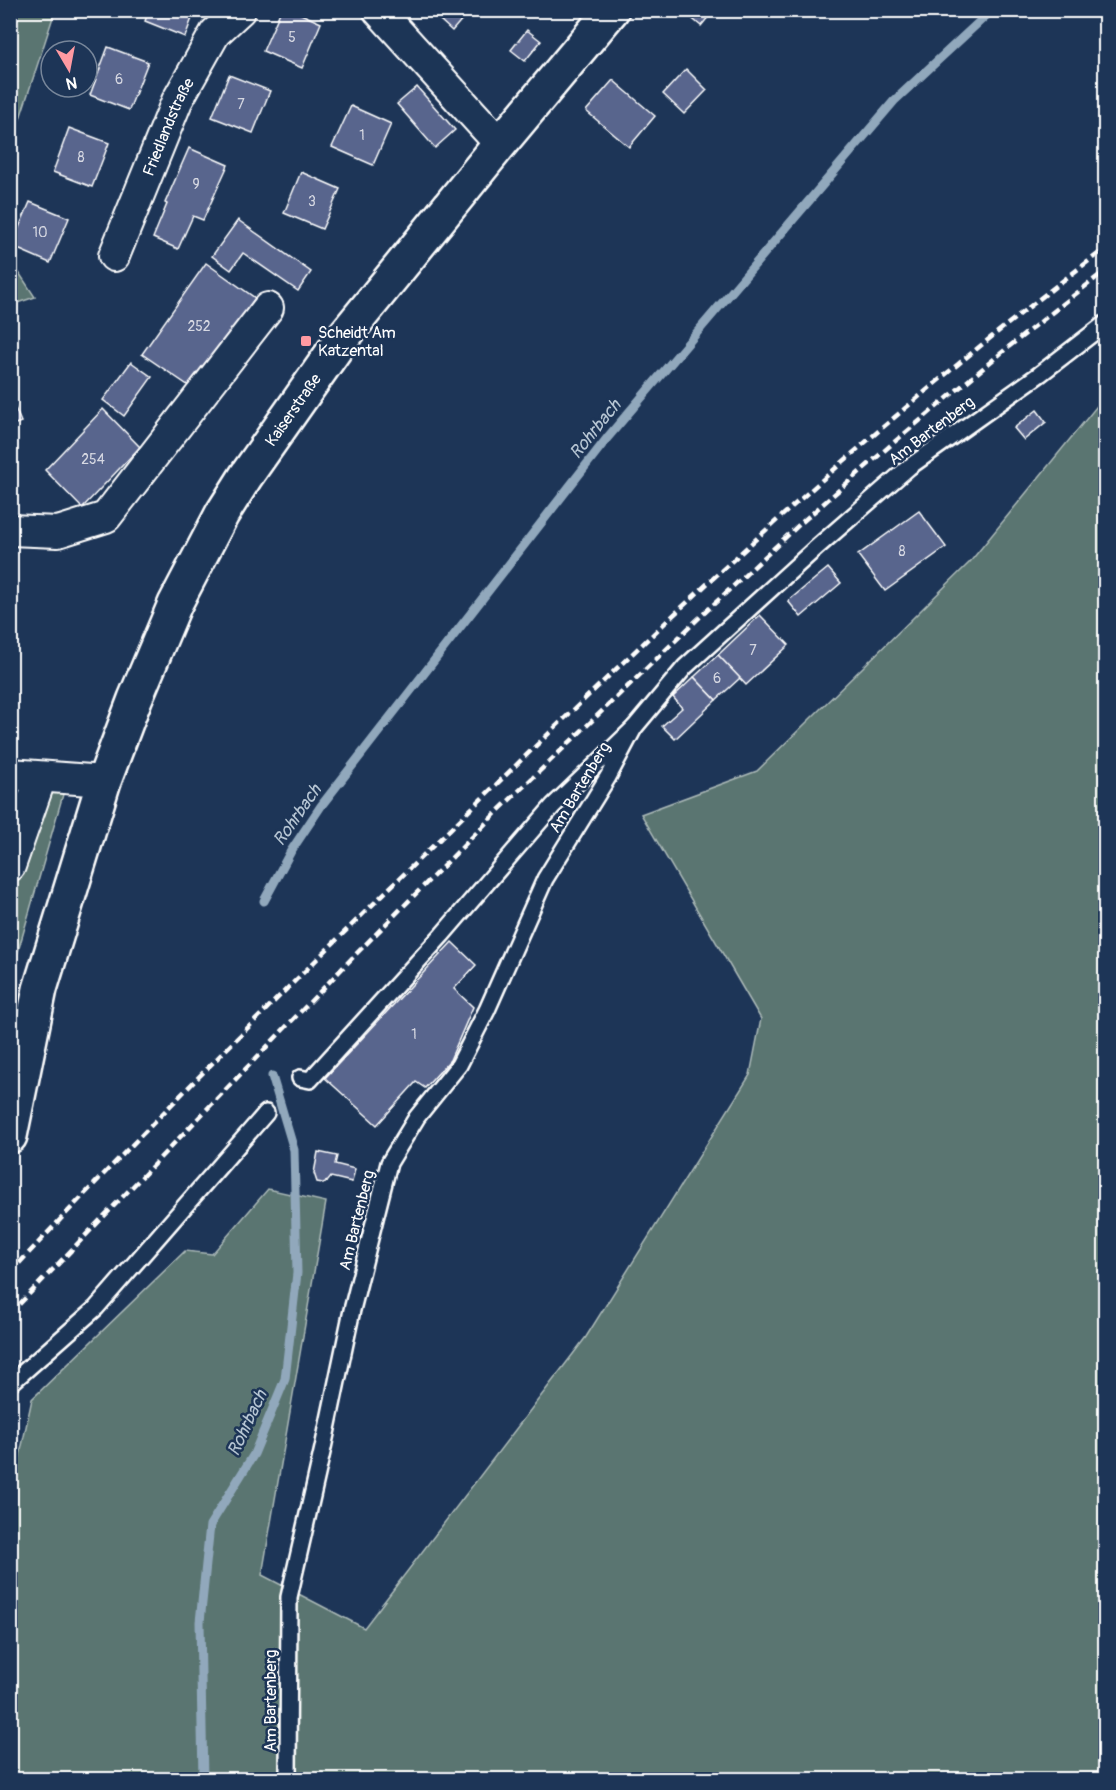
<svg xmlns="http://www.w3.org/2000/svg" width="1116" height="1790" viewBox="0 0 1116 1790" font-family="Pangolin,sans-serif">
	<rect width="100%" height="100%" fill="#1d3557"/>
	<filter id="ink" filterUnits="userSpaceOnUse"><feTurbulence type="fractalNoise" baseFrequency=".0167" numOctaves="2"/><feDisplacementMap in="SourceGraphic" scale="12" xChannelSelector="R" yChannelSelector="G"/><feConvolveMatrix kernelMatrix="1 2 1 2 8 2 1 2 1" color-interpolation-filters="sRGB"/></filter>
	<g filter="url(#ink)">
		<g fill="#5a7471" stroke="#acbab8" stroke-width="1.5">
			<polygon points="11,10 55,11 11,146 10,11"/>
			<polygon points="10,259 35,297 11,305 10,305"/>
			<polygon points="1105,396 1105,1779 11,1780 11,1497 32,1399 185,1251 212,1254 268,1189 326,1202 262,1575 364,1628 586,1337 750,1075 761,1019 641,814 757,771 970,562"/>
			<polygon points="11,785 64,791 11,976"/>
		</g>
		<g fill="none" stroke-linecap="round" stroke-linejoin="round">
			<g stroke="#91a8bc" stroke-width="9">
				<polyline points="264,901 291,851 321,806 608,437 894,101 992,10"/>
				<polyline points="203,1780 200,1622 210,1525 254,1454 285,1379 297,1273 294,1150 272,1076"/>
			</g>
		</g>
		<g fill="#59658d" stroke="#fff" stroke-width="1.5">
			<polygon points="149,10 195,10 185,37 145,21"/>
			<polygon points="281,10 292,10 321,23 302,68 263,51"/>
			<polygon points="429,10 470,10 452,31"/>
			<polygon points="682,10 714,10 701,26"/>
			<polygon points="527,30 541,41 525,61 511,50"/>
			<polygon points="108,47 148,62 129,110 90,95"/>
			<polygon points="686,69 707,90 684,114 663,94"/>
			<polygon points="229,75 270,91 253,133 212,117"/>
			<polygon points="613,80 655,116 629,147 586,111"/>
			<polygon points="417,87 455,130 435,148 397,104"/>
			<polygon points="351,106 391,124 373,165 332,147"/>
			<polygon points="69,128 109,143 92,187 53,172"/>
			<polygon points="189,148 228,165 203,220 193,216 178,249 153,238 167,204 165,203"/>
			<polygon points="301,172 340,189 322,229 284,213"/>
			<polygon points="30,202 69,218 50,263 11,246"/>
			<polygon points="238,220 311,272 298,291 243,253 231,270 212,256"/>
			<polygon points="206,263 255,298 192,388 142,354"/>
			<polygon points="131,362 152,377 124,416 103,400"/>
			<polygon points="10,396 21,422 10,426"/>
			<polygon points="103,409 140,447 82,508 45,470"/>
			<polygon points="1037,410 1046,422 1024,440 1014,428"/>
			<polygon points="919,511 946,547 885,591 858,555"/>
			<polygon points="828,568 841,583 801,617 788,601"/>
			<polygon points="760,615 789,645 746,685 718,655"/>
			<polygon points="718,655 740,678 716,700 694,677"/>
			<polygon points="694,677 716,700 675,739 662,726 682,708 673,697"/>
			<polygon points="452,942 476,965 454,989 473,1007 450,1060 425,1088 416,1082 377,1125 325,1078"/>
			<polygon points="318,1152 337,1156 335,1164 355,1169 352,1182 331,1177 328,1181 323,1183 317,1182 314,1173"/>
		</g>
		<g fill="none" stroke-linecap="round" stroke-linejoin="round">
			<defs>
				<g id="lane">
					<polyline points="300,1078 310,1080 442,935 553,806 634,728 685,667 816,548 909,467 1040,374 1106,323"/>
					<polyline points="10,1384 96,1308 266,1113"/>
					<polyline points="288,1780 289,1597 323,1448 352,1310 389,1163 417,1117 459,1065 487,1010 545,879 608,777 634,728"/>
				</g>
				<g id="street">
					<polyline points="378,10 500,144"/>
					<path id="s1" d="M114,256L177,101L215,33L240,10"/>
					<polyline points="10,530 58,532 106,517 268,308"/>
					<polyline points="10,774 104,781"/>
					<polyline points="10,866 41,777"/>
				</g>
				<g id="secondary">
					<path id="s2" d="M10,1136L40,989L104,781L135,699L175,604L222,514L246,476L345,335L500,144L612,10"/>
				</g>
			</defs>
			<use href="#lane" stroke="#fff" stroke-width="20"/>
			<use href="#street" stroke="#fff" stroke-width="34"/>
			<use href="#secondary" stroke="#fff" stroke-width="38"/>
			<use href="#lane" stroke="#1d3557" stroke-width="15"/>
			<use href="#street" stroke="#1d3557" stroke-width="30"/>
			<use href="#secondary" stroke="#1d3557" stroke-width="33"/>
			<g stroke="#fff" stroke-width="4.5" stroke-dasharray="9 4.5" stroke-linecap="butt">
				<path d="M10,1273C159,1113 316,959 473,807C674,611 880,417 1106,248"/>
				<polyline points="10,1314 357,953 498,811 700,617 801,523 892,444 1006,349 1106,270"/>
			</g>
		</g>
	</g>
	<rect fill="#ff9aa2" stroke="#1d3557" stroke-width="2" x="300" y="335" width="12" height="12" rx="3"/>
	<g text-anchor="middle" stroke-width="5" stroke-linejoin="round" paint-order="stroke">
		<g font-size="14" fill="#d6d8e2">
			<text x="292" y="42">5</text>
			<text x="119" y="84">6</text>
			<text x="241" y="109">7</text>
			<text x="362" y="140">1</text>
			<text x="81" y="162">8</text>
			<text x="196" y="189">9</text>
			<text x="312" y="206">3</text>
			<text x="40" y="237">10</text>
			<text x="199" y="331">252</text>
			<text x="93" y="464">254</text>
			<text x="902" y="556">8</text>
			<text x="753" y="655">7</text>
			<text x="717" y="683">6</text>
			<text x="414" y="1039">1</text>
		</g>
		<g font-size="16" fill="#fff" stroke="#1d3557">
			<text dy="6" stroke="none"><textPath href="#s1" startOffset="140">Friedlandstraße</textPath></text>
			<text dy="6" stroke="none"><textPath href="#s2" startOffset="786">Kaiserstraße</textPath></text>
			<text transform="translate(931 430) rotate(-37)" y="6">Am Bartenberg</text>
			<text transform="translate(579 787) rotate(-59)" y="6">Am Bartenberg</text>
			<text transform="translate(356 1220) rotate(-76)" y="6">Am Bartenberg</text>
			<text transform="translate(270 1701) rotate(-90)" y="6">Am Bartenberg</text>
		</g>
		<g font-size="16" fill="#fff" stroke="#1d3557" text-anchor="start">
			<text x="318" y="338">Scheidt Am<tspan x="318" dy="18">Katzental</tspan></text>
		</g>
		<g font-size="18" font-style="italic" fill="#b6c5d3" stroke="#1d3557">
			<text transform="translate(595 429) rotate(-51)" y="6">Rohrbach</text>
			<text transform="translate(297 815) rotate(-55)" y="6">Rohrbach</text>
			<text transform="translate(247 1423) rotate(-65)" y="6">Rohrbach</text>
		</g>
	</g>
	<rect width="1116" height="1790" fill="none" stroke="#1d3557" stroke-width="36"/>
	<rect x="18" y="18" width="1080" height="1754" fill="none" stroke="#fff" stroke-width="2" filter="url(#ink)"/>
	<g transform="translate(69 69) rotate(170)"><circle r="28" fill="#1d3557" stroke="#77869a" stroke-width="1.5"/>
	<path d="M0-4.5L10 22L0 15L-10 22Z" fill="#ff9aa2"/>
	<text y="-9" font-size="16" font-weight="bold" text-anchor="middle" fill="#ffffff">N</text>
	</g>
</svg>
